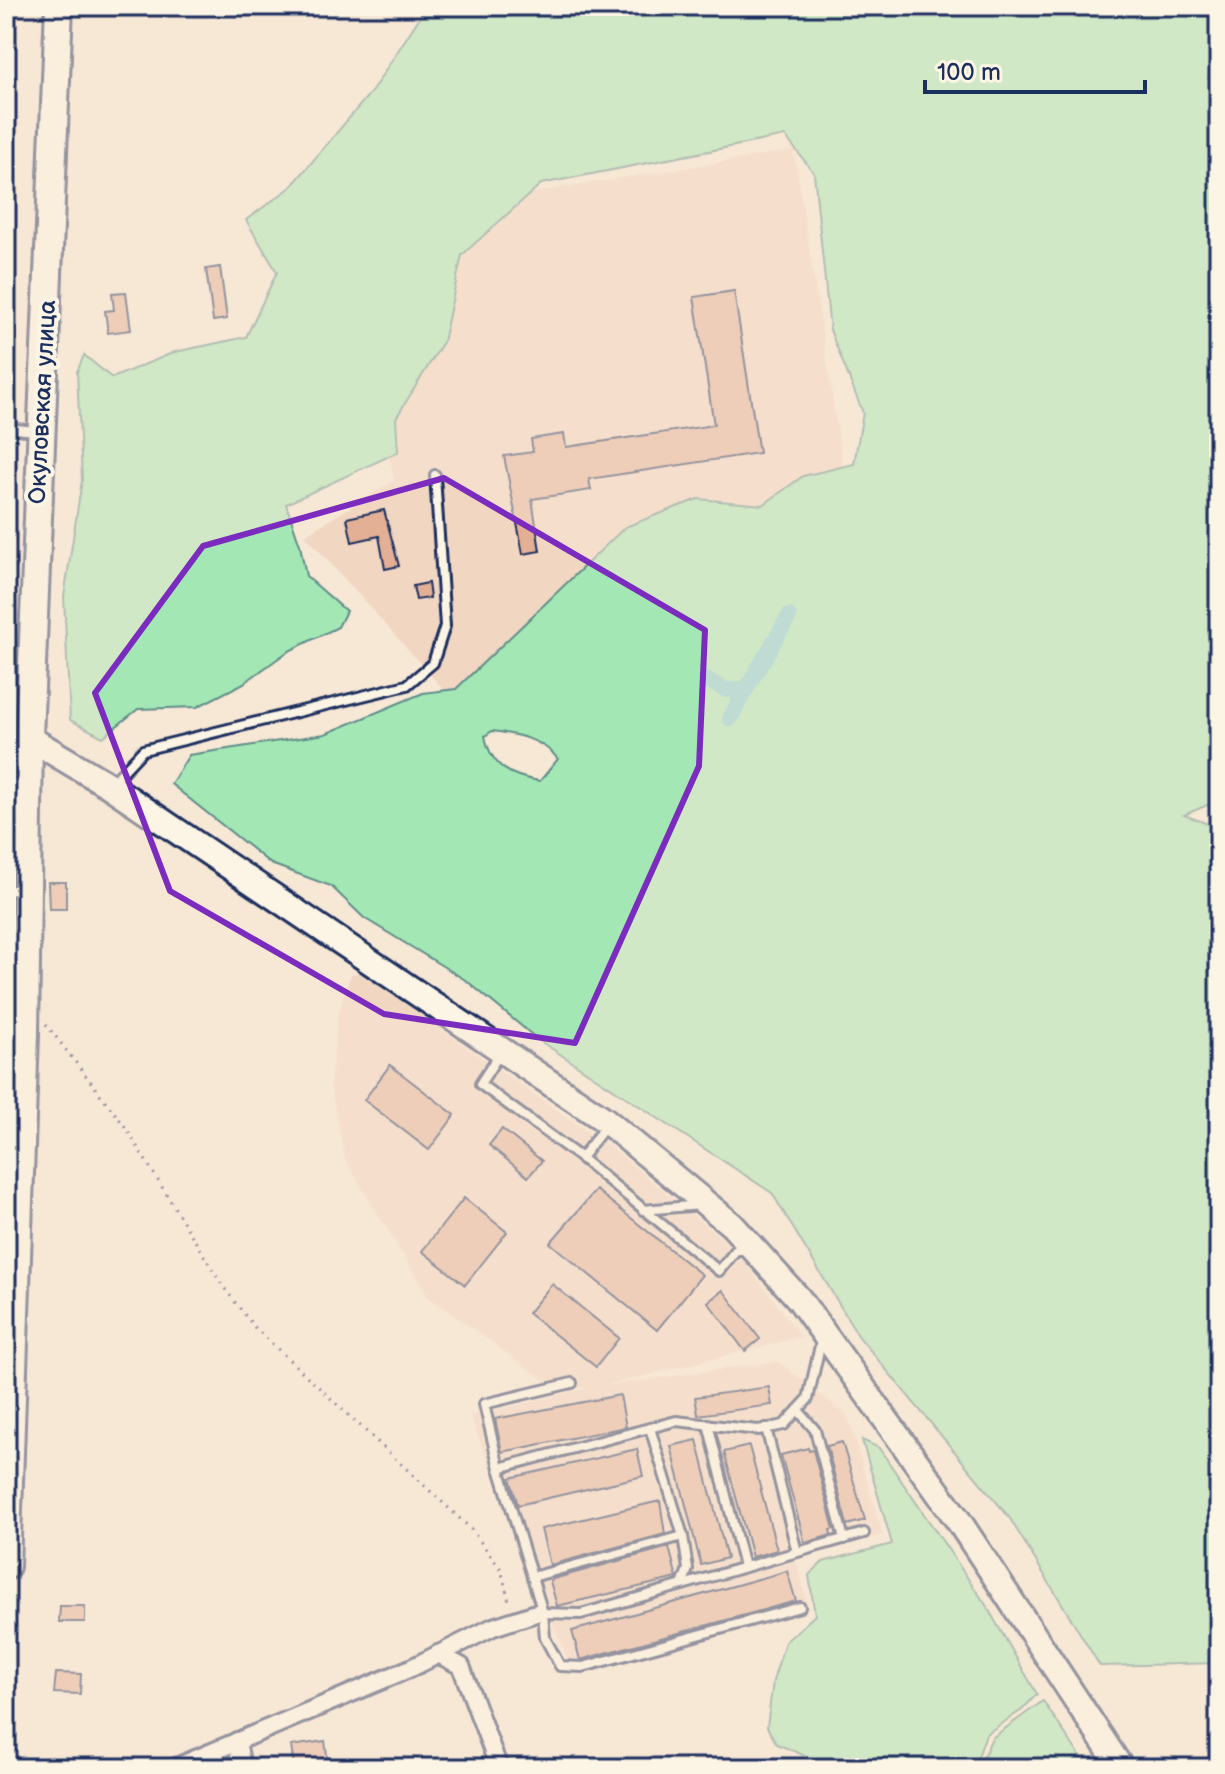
<svg xmlns="http://www.w3.org/2000/svg" width="1225" height="1774" viewBox="0 0 1225 1774" font-family="'Balsamiq Sans',sans-serif">
	<rect width="100%" height="100%" fill="#f7e7d5"/>
	<filter id="ink" filterUnits="userSpaceOnUse"><feTurbulence type="fractalNoise" baseFrequency=".0125" numOctaves="2"/><feDisplacementMap in="SourceGraphic" scale="16" xChannelSelector="R" yChannelSelector="G"/><feConvolveMatrix kernelMatrix="1 2 1 2 8 2 1 2 1" color-interpolation-filters="sRGB"/></filter>
	<g filter="url(#ink)">
		<g fill="#f1d6c2">
			<polygon points="794,150 868,625 456,703 305,535 394,480 376,395 389,216"/>
			<polygon points="361,973 614,1150 736,1250 801,1337 604,1386 778,1361 848,1416 883,1535 796,1559 809,1609 573,1674 470,1416 587,1388 555,1388 429,1298 346,1162 330,1085 338,1014 351,974"/>
		</g>
		<g fill="#a3e8b4" stroke="#5f8c89" stroke-width="2" fill-rule="evenodd">
			<path d="M427,6H1219L1208,79L1219,87V800L1184,815L1219,828V1663L1100,1666L1009,1517L859,1337L772,1193L537,1039L467,981L364,918L331,886L271,864L171,784L189,755L325,734L423,693L456,689L625,527L698,499L763,505L803,476L854,464L863,413L830,330L814,173L785,136L541,184L462,255L443,342L396,418L398,452L286,504L300,545L306,576L346,611L338,627L287,652L244,683L197,707L138,709L103,737L70,720L64,597L82,480L77,372L84,355L112,378L175,352L246,337L277,272L246,220L291,187L372,91ZM492,731C516,734 543,739 558,759L540,781C511,777 491,767 485,736Z"/>
			<polygon points="862,1440 879,1448 986,1605 1037,1694 1022,1710 986,1734 974,1768 848,1768 817,1761 777,1744 767,1727 773,1681 785,1642 815,1615 809,1575 823,1562 892,1544"/>
			<polygon points="1043,1701 1088,1768 978,1768 992,1738"/>
		</g>
		<g fill="none" stroke-linecap="round" stroke-linejoin="round">
			<g stroke="#7accd2" stroke-width="16">
				<polyline points="707,680 726,690 746,689 789,616"/>
				<polyline points="730,719 746,689"/>
			</g>
		</g>
		<g fill="#e3b096" stroke="#1b2f5e" stroke-width="2">
			<polygon points="220,267 227,319 213,321 206,269"/>
			<polygon points="734,291 759,453 589,479 591,490 532,499 540,551 523,554 504,456 533,452 531,439 564,434 566,447 714,425 694,297"/>
			<polygon points="126,292 131,330 108,333 105,311 114,310 112,293"/>
			<polygon points="384,510 399,566 385,569 379,536 352,542 347,518"/>
			<polygon points="428,583 430,598 416,600 413,586"/>
			<polygon points="48,882 66,882 66,909 49,909"/>
			<polygon points="390,1065 455,1115 429,1150 364,1100"/>
			<polygon points="502,1129 542,1161 528,1177 489,1145"/>
			<polygon points="596,1190 702,1275 657,1330 550,1243"/>
			<polygon points="464,1198 507,1232 465,1285 422,1251"/>
			<polygon points="552,1284 619,1338 596,1367 528,1313"/>
			<polygon points="723,1290 760,1339 745,1351 708,1302"/>
			<polygon points="769,1387 772,1405 698,1415 695,1397"/>
			<polygon points="620,1395 626,1427 502,1452 495,1419"/>
			<polygon points="697,1440 727,1558 701,1565 671,1446"/>
			<polygon points="842,1442 865,1520 847,1525 827,1446"/>
			<polygon points="749,1446 777,1550 752,1557 724,1452"/>
			<polygon points="808,1448 809,1451 813,1450 834,1529 830,1530 831,1535 805,1543 781,1455"/>
			<polygon points="637,1449 643,1476 518,1505 510,1478"/>
			<polygon points="660,1501 665,1534 550,1565 541,1529"/>
			<polygon points="669,1547 677,1578 557,1606 550,1581 553,1579"/>
			<polygon points="787,1571 796,1601 580,1660 572,1631"/>
			<polygon points="60,1606 85,1606 85,1622 59,1622"/>
			<polygon points="56,1673 81,1674 80,1694 54,1693"/>
			<polygon points="325,1741 328,1762 294,1766 291,1746"/>
		</g>
		<g fill="none" stroke-linecap="round" stroke-linejoin="round">
			<defs>
				<g id="lane">
					<polyline points="6,428 36,431"/>
					<polyline points="113,782 143,750 407,685 433,663 445,626 435,475"/>
					<polyline points="6,891 22,889"/>
					<polyline points="500,1053 480,1084 581,1158 608,1123"/>
					<polyline points="581,1158 719,1271 736,1250 746,1250"/>
					<polyline points="643,1210 701,1205"/>
					<polyline points="798,1410 815,1430 844,1539"/>
					<polyline points="708,1424 744,1567"/>
					<polyline points="766,1428 797,1552"/>
					<polyline points="499,1468 484,1404 572,1383"/>
					<polyline points="532,1577 683,1536 650,1428"/>
					<polyline points="682,1585 688,1569 683,1536"/>
					<polyline points="800,1607 583,1667 560,1666 545,1638 543,1613 499,1468 676,1421 758,1430 784,1425 808,1399 822,1337"/>
					<polyline points="541,1613 581,1614 864,1533"/>
				</g>
				<g id="street">
					<polyline points="438,1654 461,1666 499,1768"/>
					<polyline points="237,1741 242,1768"/>
					<polyline points="174,1768 411,1668 493,1627 536,1613"/>
				</g>
				<polyline id="secondary" points="29,738 110,786 605,1120 732,1225 799,1299 958,1520 1121,1768"/>
				<polyline id="primary" points="6,1566 25,1034 29,738 59,6"/>
			</defs>
			<use href="#lane" stroke="#1b2f5e" stroke-width="14"/>
			<use href="#street" stroke="#1b2f5e" stroke-width="22"/>
			<use href="#secondary" stroke="#1b2f5e" stroke-width="30"/>
			<use href="#primary" stroke="#1b2f5e" stroke-width="32"/>
			<polyline stroke="#1b2f5e" stroke-width="3" stroke-dasharray="2 6" stroke-linecap="butt" points="46,1024 124,1125 222,1285 255,1328 470,1528 501,1569 510,1605"/>
			<use href="#lane" stroke="#fcf5e5" stroke-width="8"/>
			<use href="#street" stroke="#fcf5e5" stroke-width="16"/>
			<use href="#secondary" stroke="#fcf5e5" stroke-width="24"/>
			<use href="#primary" stroke="#fcf5e5" stroke-width="26"/>
		</g>
	</g>
	<path d="M0 0H1225V1774H0ZM444,478L705,630L699,766L575,1043L384,1014L170,891L95,693L203,546Z" fill="#f7e7d5" fill-opacity=".55" fill-rule="evenodd"/>
	<path fill="none" stroke="#7b2cbf" stroke-width="6" stroke-linejoin="round" d="M444,478L705,630L699,766L575,1043L384,1014L170,891L95,693L203,546Z"/>
	<g text-anchor="middle" stroke-width="8" stroke-linejoin="round" paint-order="stroke">
		<g font-size="24" fill="#1b2f5e" stroke="#fcf5e5">
			<text transform="translate(42 402) rotate(-87)" y="8">Окуловская улица</text>
		</g>
	</g>
	<rect width="1225" height="1774" fill="none" stroke="#fcf5e5" stroke-width="32"/>
	<rect x="16" y="16" width="1193" height="1742" fill="none" stroke="#1b2f5e" stroke-width="3" filter="url(#ink)"/>
	<path d="M925 80v12h220v-12" fill="none" stroke="#1b2f5e" stroke-width="4"/>
	<text x="937" y="80" font-size="24" fill="#1b2f5e" stroke="#fcf5e5" stroke-width="6" paint-order="stroke">100 m</text>
</svg>
